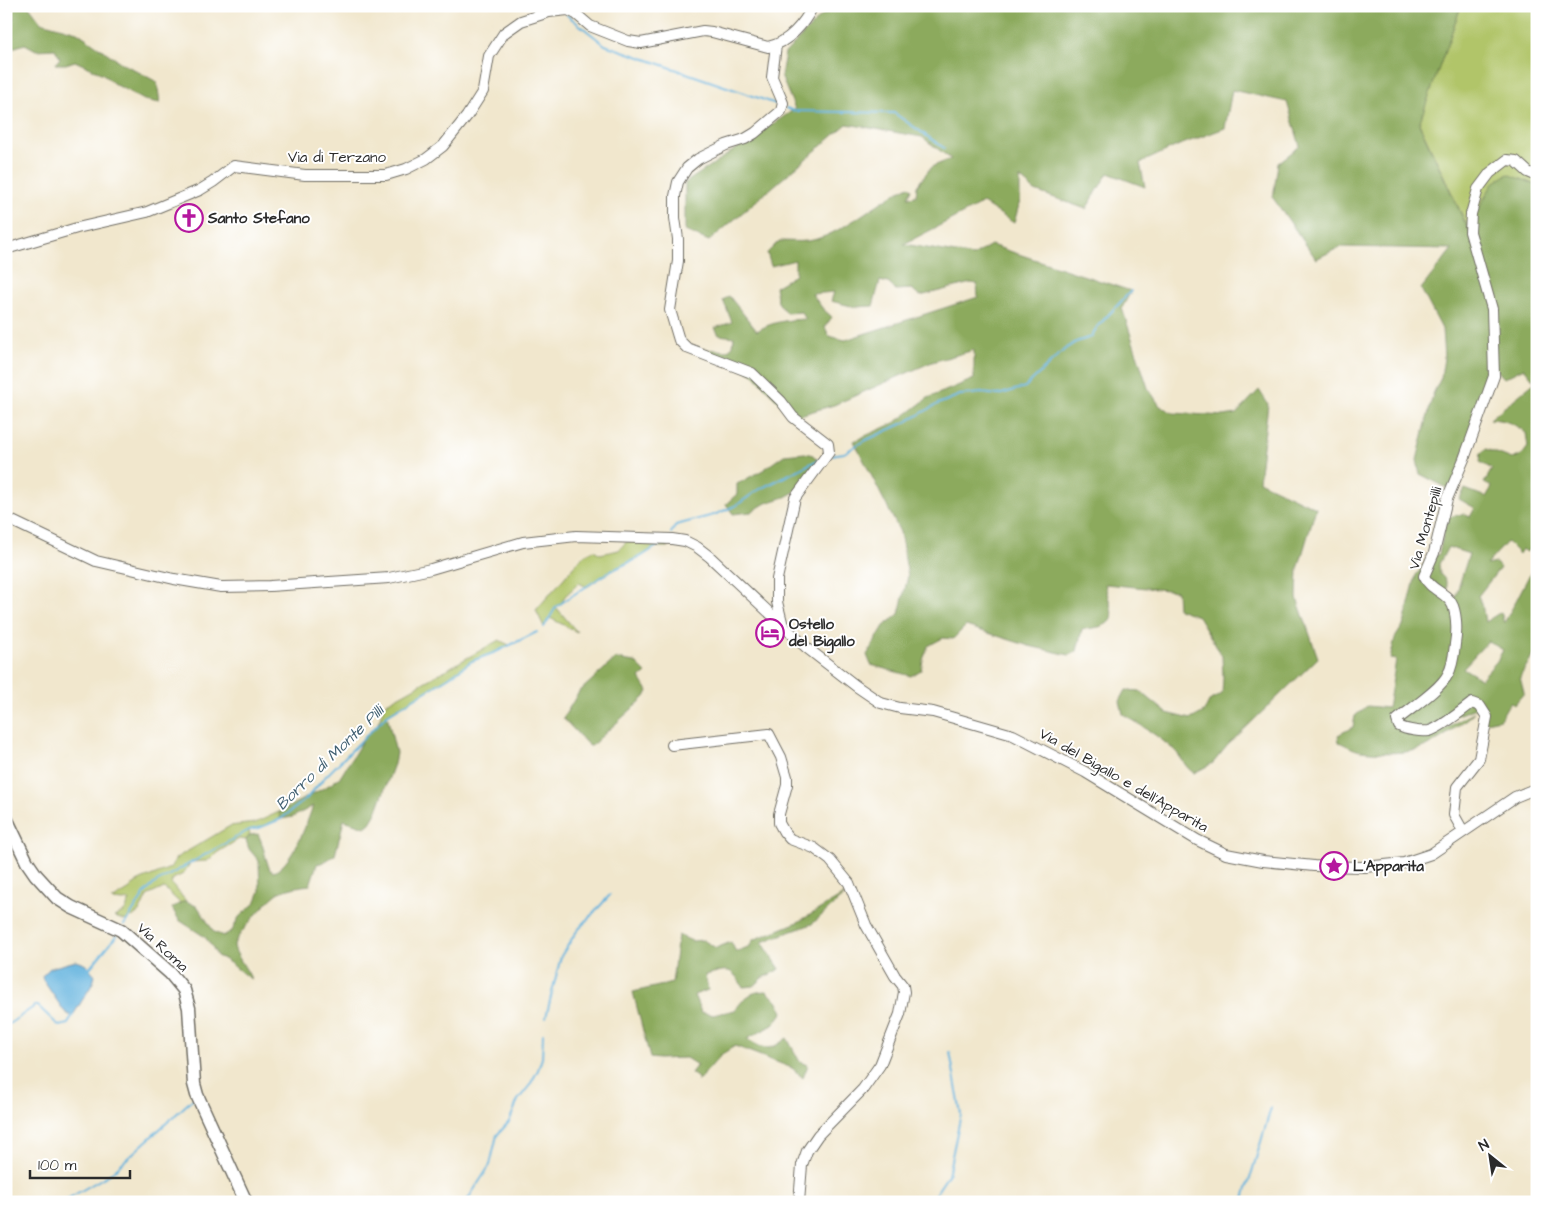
<svg xmlns="http://www.w3.org/2000/svg" width="1543" height="1208" viewBox="0 0 1543 1208" font-family="'Architects Daughter',sans-serif">
	<rect width="100%" height="100%" fill="#fff"/>
	<filter id="ink" filterUnits="userSpaceOnUse"><feTurbulence type="fractalNoise" baseFrequency=".02" numOctaves="2"/><feDisplacementMap in="SourceGraphic" scale="10" xChannelSelector="R" yChannelSelector="G"/><feConvolveMatrix kernelMatrix="1 2 1 2 8 2 1 2 1" color-interpolation-filters="sRGB"/></filter>
	<filter id="wash" filterUnits="userSpaceOnUse"><feTurbulence type="fractalNoise" baseFrequency=".0096" numOctaves="4" result="noise"/><feDisplacementMap in="SourceGraphic" scale="20" xChannelSelector="R" yChannelSelector="G"/><feGaussianBlur stdDeviation="1.12" result="paint"/><feColorMatrix in="noise" values="0 0 0 0 0 0 0 0 0 0 0 0 0 0 0 0 0 1.4 0 .05"/><feComposite in="paint" operator="in"/></filter>
	<g filter="url(#wash)">
		<rect width="100%" height="100%" fill="#f1e7cd"/>
		<g fill="#b1c569" stroke="#6e784a">
			<polygon points="1461,6 1537,6 1537,185 1508,175 1470,232 1419,123"/>
			<polygon points="627,541 665,544 669,547 656,547 642,556 611,571 587,587 579,583 565,596 561,604 556,607 577,632 550,618 544,627 536,610 584,555 594,550 600,554 619,550"/>
			<polygon points="499,640 509,645 496,652 472,661 448,678 387,715 378,723 385,704"/>
			<polygon points="279,812 281,819 259,828 249,830 250,835 246,840 239,839 218,852 207,861 191,862 183,874 173,879 171,883 186,901 180,903 164,888 147,896 140,911 127,921 114,917 125,911 130,900 123,901 112,900 130,889 135,883 141,880 170,868 176,858 230,826 255,823"/>
		</g>
		<g fill="#8caa5d" stroke="#5c6a44" fill-rule="evenodd">
			<polygon points="13,6 29,6 41,22 77,32 120,62 157,82 160,103 144,100 113,83 103,74 75,61 66,64 55,64 60,58 55,49 36,50 25,44 6,50 6,24 14,18"/>
			<path d="M836,6H1461L1419,124L1469,231L1475,215L1493,183L1508,174L1537,185V519L1531,524L1532,533L1536,541L1527,552L1522,549L1519,554L1507,542L1486,565L1496,563L1500,568L1478,596L1482,604L1485,622L1501,612L1504,623C1516,602 1525,582 1537,561V648L1520,677L1524,693L1514,705L1510,702L1500,719L1486,722L1480,706L1410,734C1437,740 1451,723 1474,712C1458,727 1437,743 1416,750C1402,754 1375,753 1361,751C1354,750 1346,745 1339,742L1338,735L1353,727L1355,716L1367,706L1388,708L1396,660L1390,659L1395,638L1404,624L1416,575L1428,560L1439,554L1447,517L1464,514L1470,517L1475,508L1459,499L1465,489L1486,497L1492,487L1484,483L1492,469L1480,462L1481,453L1486,449L1512,459L1522,455L1528,447L1526,433C1514,423 1505,420 1490,419L1535,382L1524,368L1504,378L1494,367L1451,490L1420,474L1417,460L1433,394L1441,378L1444,358L1442,329L1421,289L1452,249L1340,247L1316,259L1273,198L1278,163L1300,146L1287,102L1232,90L1225,128L1177,146L1140,163L1145,187L1108,173L1086,209L1035,191L1020,178V201L1014,223L983,203L904,244L973,256L991,245L1131,291L1122,308L1148,388L1160,406L1173,413L1224,416L1236,414L1259,390L1268,404L1259,481L1316,508L1298,569L1297,598L1318,658L1227,746L1213,763L1194,773C1185,768 1182,757 1174,750C1158,736 1141,725 1123,714L1120,701L1126,690L1140,691L1167,713L1191,719L1204,712L1209,701L1222,694L1223,678L1222,656L1198,616L1178,609L1177,591L1105,584C1111,613 1124,627 1082,629L1077,651L1069,655L1029,646L966,626L953,639L943,638L928,646L923,660L921,670L911,676L871,665L867,655L884,626L899,614L908,576L900,532L854,441L896,422L928,398L974,379V350L932,362L834,405L793,417L752,373L704,349L727,351L733,346L734,337L719,335L715,328L732,322L723,300L729,296L757,331C773,321 788,320 806,319L801,312L786,313L778,302L775,287L795,275V260L771,266L767,253L779,241C788,241 798,242 807,241C838,238 878,200 909,186L912,189L908,197L916,196L917,186L931,167L951,159L922,137L847,124L709,241L685,231V183L795,109L781,76L785,53L822,15L834,9ZM880,281L888,283L896,290L912,289L920,296L971,283L977,284L978,297L845,340L829,336L825,327L832,317L823,309L812,294L834,292L831,301L855,307L873,306ZM1448,547L1469,554L1453,605L1446,596C1448,586 1448,581 1440,574L1439,564ZM1488,641L1503,650L1497,661L1481,679L1463,668Z"/>
			<polygon points="805,453 813,455 818,460 800,489 785,497 766,503 751,512 733,514 726,504 737,494 737,484 763,470 784,455"/>
			<polygon points="615,659 635,662 646,673 640,678 648,691 645,697 590,747 563,718 579,692"/>
			<path d="M387,715L396,753L394,764L376,813L370,823L365,827L344,820L335,855L324,862L317,864L310,885C300,886 289,888 280,892C272,895 235,937 234,945C234,953 248,970 251,979C239,972 231,961 217,956L213,948L205,937L179,920L172,908L180,903L186,901L198,907L214,932L223,936L232,931L239,917L255,903L260,891L259,861L249,849L246,840L250,835L258,834C264,846 265,858 270,870L274,872C293,863 306,825 313,806L293,817L281,819L279,812L331,784L341,776L364,738Z"/>
			<path d="M847,893L812,924L762,942L780,969L763,978L754,986L743,987C730,965 728,970 705,975L708,990L694,995L701,1012L713,1015L735,1010C745,997 751,991 767,991L777,1001L783,1012L773,1025L747,1039C766,1051 769,1051 787,1038L800,1062L808,1065L803,1078L792,1068L735,1046L722,1054L698,1081V1078L691,1073L697,1065L686,1058L659,1059L650,1058L633,992L672,983L678,935L692,941L703,940L716,948L731,942L736,952L750,946L753,940L798,922Z"/>
		</g>
		<path fill="#64b3de" stroke="#486f84" d="M76,961C86,963 90,968 95,976L93,983L75,1012L73,1015H69L64,1011L43,980L42,976L50,968Z"/>
		<g fill="none" stroke-linecap="round" stroke-linejoin="round">
			<g stroke="#64b3de" stroke-width="2">
				<polyline points="540,6 549,8"/>
				<polyline points="567,15 605,45 779,105"/>
				<polyline points="786,108 794,111 894,113 944,148"/>
				<polyline points="831,455 844,453 862,442 904,423 938,404 960,395 982,393 998,395 1025,387 1065,349 1076,342 1091,337 1097,327 1131,291"/>
				<polyline points="671,533 676,525 714,515 737,505 758,490 818,460"/>
				<polyline points="544,627 556,607 573,595 611,571 642,556 662,543"/>
				<polyline points="124,925 146,892 155,883 249,830 259,828 281,819 306,799 325,777 387,715 448,678 472,661 496,652 537,632"/>
				<polyline points="89,969 117,935"/>
				<polyline points="546,1017 561,956 577,931 610,895"/>
				<polyline points="6,1026 35,1006 38,1006 59,1026 68,1024 73,1014"/>
				<polyline points="62,1202 110,1174 193,1099"/>
				<polyline points="466,1202 490,1165 497,1135 509,1122 518,1100 530,1085 538,1070 542,1058 543,1034"/>
				<polyline points="930,1202 948,1175 961,1114 950,1052"/>
				<polyline points="1243,1202 1271,1108"/>
			</g>
		</g>
	</g>
	<g filter="url(#ink)">
		<g fill="none" stroke-linecap="round" stroke-linejoin="round">
			<defs>
				<g id="minor">
					<polyline points="776,45 772,77 781,98 783,103 781,111 755,133 745,139 726,145 698,159 687,168 678,182 675,196 675,218 678,239 678,261 670,310 679,340 687,348 752,373 781,401 793,417 828,444 829,452 795,498 777,579 777,602 783,626"/>
					<path d="M6,249L77,228L147,212L200,190L213,182L234,166L305,175H386L406,169L426,159L443,146L467,116L483,91L489,56L504,33L521,21L549,12L568,10L576,14L590,26L628,41L641,43L703,31L712,32L768,47C788,43 804,24 813,6"/>
					<polyline points="6,518 96,561 174,579 221,587 270,586 389,578 431,569 523,542 576,536 672,539 685,541 697,547 710,557 807,648 856,686 881,703 900,708 933,712 1013,735 1085,772 1197,840 1226,854 1263,861 1314,866 1365,867 1404,863 1431,854 1515,797 1537,788"/>
					<polyline points="672,745 769,734 781,757 787,777 787,785 779,814 779,823 784,832 790,839 814,848 830,860 849,883 866,925 895,976 903,986 904,992 900,1014 880,1065 863,1089 818,1135 807,1151 802,1165 799,1202"/>
					<path d="M1463,831L1454,815L1457,787L1479,759L1487,717L1480,706L1472,703C1463,710 1439,729 1429,731C1421,732 1406,730 1399,726L1397,720C1410,709 1441,689 1448,674C1453,666 1454,653 1455,644C1457,633 1457,617 1453,606C1448,592 1430,591 1424,576L1434,553L1447,499L1464,459L1494,376L1492,309L1470,232L1471,214L1478,189L1490,173L1507,160L1516,161L1528,172L1537,176"/>
				</g>
				<polyline id="major" points="6,818 27,862 36,875 57,898 71,907 121,930 170,973 184,990 189,1008 194,1084 197,1095 246,1202"/>
			</defs>
			<use href="#minor" stroke="#706d64" stroke-width="12"/>
			<use href="#major" stroke="#706d64" stroke-width="15"/>
			<use href="#minor" stroke="#fff" stroke-width="10"/>
			<use href="#major" stroke="#fff" stroke-width="12"/>
		</g>
	</g>
	<defs>
		<symbol id="church-ring" viewBox="-11 -11 22 22"><circle r="9.5" fill="#fff" stroke="#b5179e" stroke-width="1.5"/><path d="M-1.2-6h2.4v3.5h3.3v2.4h-3.3V6h-2.4V-.1h-3.3v-2.4h3.3Z" fill="#b5179e"/></symbol>
		<symbol id="hotel-ring" viewBox="-11 -11 22 22"><circle r="9.5" fill="#fff" stroke="#b5179e" stroke-width="1.5"/><path d="M-6-4.5h1.5V1H6V5H4.5V3h-9V5H-6ZM-4 0a1.8 1.8 0 1 1 3.6 0ZM.5 0V-2.5h3Q6-2.5 6 0Z" fill="#b5179e"/></symbol>
		<symbol id="sight-ring" viewBox="-11 -11 22 22"><circle r="9.5" fill="#fff" stroke="#b5179e" stroke-width="1.5"/><path d="M0-6L1.8-2.2L6-1.7L2.9 1.2L3.7 5.4L0 3.3L-3.7 5.4L-2.9 1.2L-6-1.7L-1.8-2.2Z" fill="#b5179e"/></symbol>
	</defs>
	<g fill-rule="evenodd">
		<use href="#church-ring" x="173" y="202" width="32" height="32"/>
		<use href="#hotel-ring" x="754" y="617" width="32" height="32"/>
		<use href="#sight-ring" x="1318" y="850" width="32" height="32"/>
	</g>
	<g text-anchor="middle" stroke-width="4" stroke-linejoin="round" paint-order="stroke">
		<g font-size="15" fill="#2b2b2b" stroke="#fff">
			<text x="337" y="162">Via di Terzano</text>
			<text transform="translate(1425 528) rotate(-74)" y="5">Via Montepilli</text>
			<text transform="translate(1124 780) rotate(30)" y="5">Via del Bigallo e dell'Apparita</text>
			<text transform="translate(163 947) rotate(43)" y="5">Via Roma</text>
		</g>
		<g font-size="15" font-weight="bold" fill="#2b2b2b" stroke="#fff" text-anchor="start">
			<text x="208" y="223">Santo Stefano</text>
			<text x="789" y="629">Ostello<tspan x="789" dy="17">del Bigallo</tspan></text>
			<text x="1353" y="871">L'Apparita</text>
		</g>
		<g font-size="16" font-style="italic" fill="#426173" stroke="#fff">
			<text transform="translate(329 757) rotate(-44)" y="6">Borro di Monte Pilli</text>
		</g>
	</g>
	<rect width="1543" height="1208" fill="none" stroke="#fff" stroke-width="25"/>
	<g transform="translate(1490 1156) rotate(330)" stroke="#ffffff" stroke-width="4" paint-order="stroke">
	<path d="M0-4L9 19L0 12L-9 19Z" fill="#2b2b2b"/>
	<text y="-8" font-size="14" font-weight="bold" text-anchor="middle" fill="#2b2b2b">N</text>
	</g>
	<path d="M30 1170v8h100v-8" fill="none" stroke="#2b2b2b" stroke-width="2.5"/>
	<text x="38" y="1170" font-size="15" fill="#2b2b2b" stroke="#ffffff" stroke-width="4" paint-order="stroke">100 m</text>
</svg>
